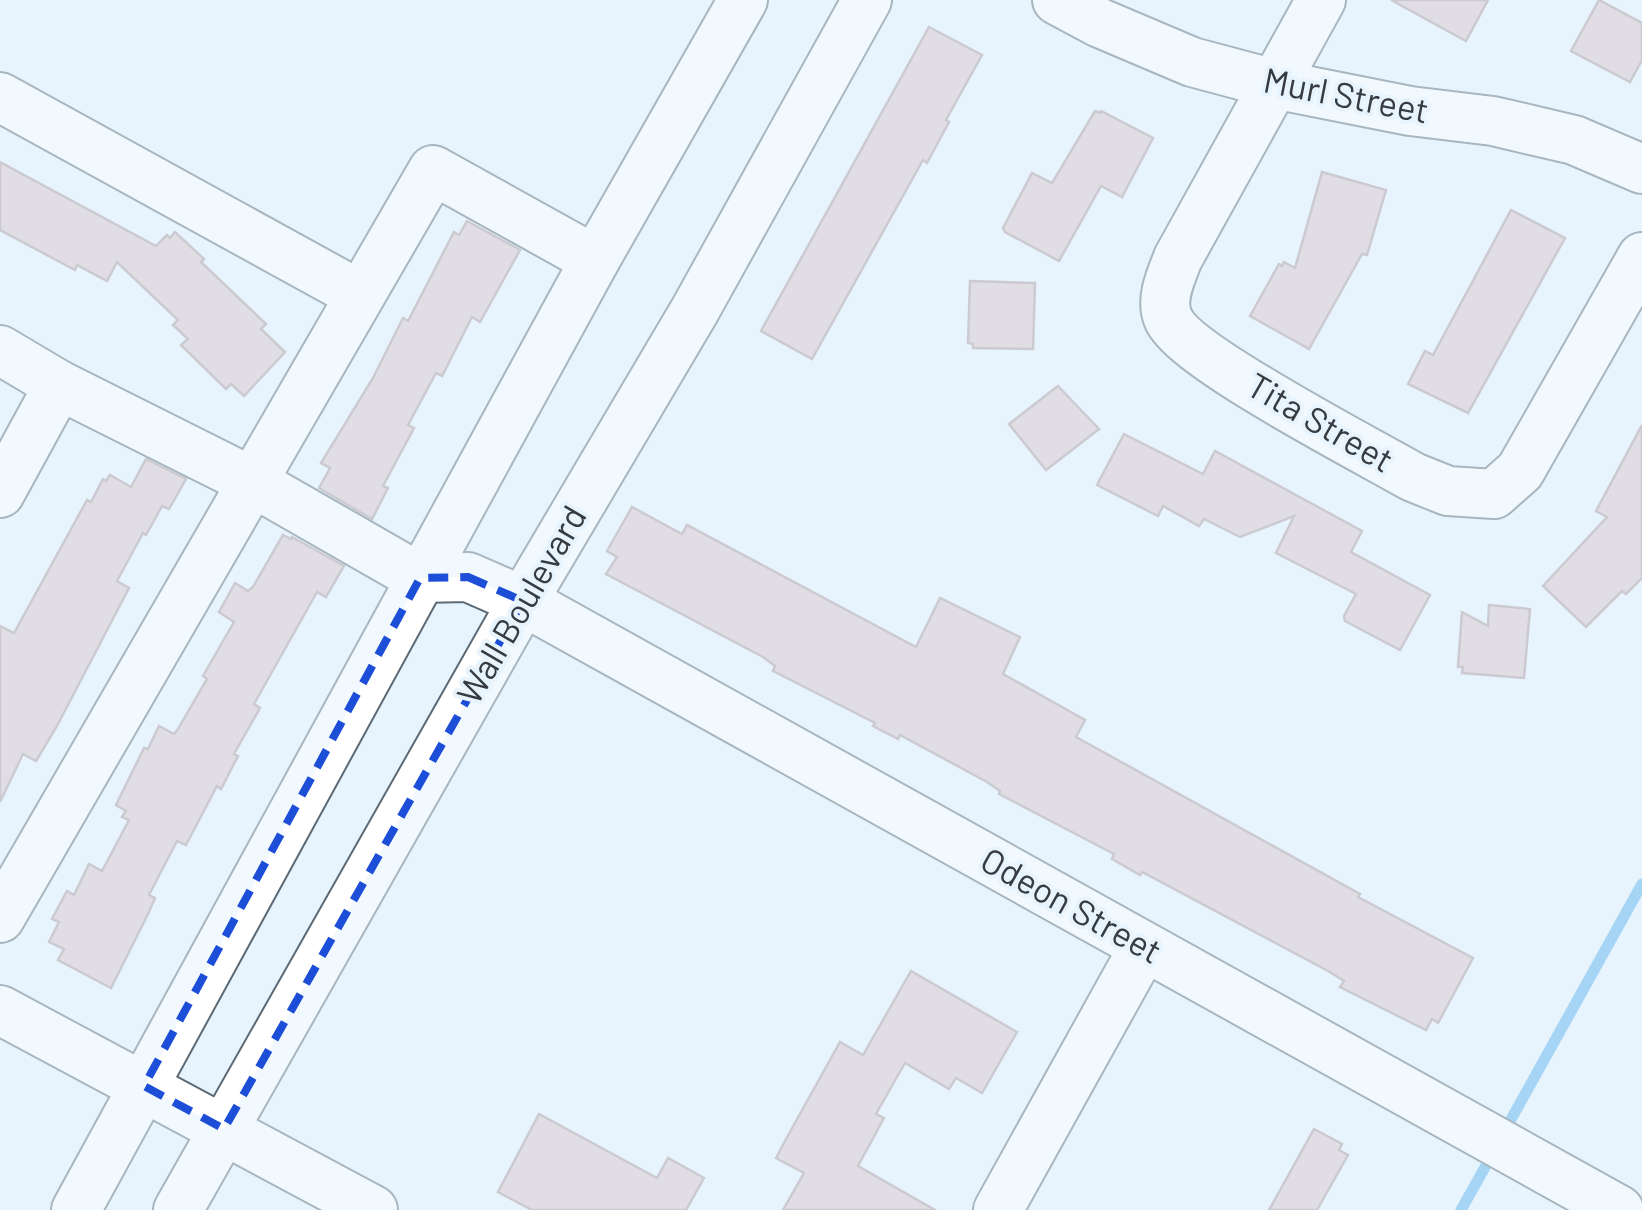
<svg xmlns="http://www.w3.org/2000/svg" width="1642" height="1210" viewBox="0 0 1642 1210" font-family="Barlow,sans-serif">
	<rect width="100%" height="100%" fill="#e7f4fe"/>
	<g fill="none" stroke-linecap="round" stroke-linejoin="round">
		<g stroke="#55aeeb" stroke-width="11">
			<polyline points="1504,1132 1642,884"/>
			<polyline points="1461,1210 1493,1153"/>
		</g>
	</g>
	<g fill="#d7c3c6" stroke="#ac989b" stroke-width="2.5">
		<polygon points="1391,0 1488,0 1466,41"/>
		<polygon points="1599,0 1642,23 1642,60 1630,82 1571,51"/>
		<polygon points="929,27 982,55 946,120 949,122 927,163 923,160 812,359 761,331"/>
		<polygon points="1095,111 1100,113 1101,111 1153,138 1122,197 1101,186 1059,261 1005,232 1003,228 1032,173 1052,183"/>
		<polygon points="0,162 156,246 167,235 170,238 175,232 204,259 201,262 266,324 261,329 285,352 244,396 231,384 226,389 181,345 188,339 173,325 178,320 117,262 107,281 77,265 75,270 0,230"/>
		<polygon points="1322,172 1386,190 1367,255 1362,254 1309,349 1250,316 1279,264 1282,266 1284,262 1295,268"/>
		<polygon points="1511,210 1565,238 1468,413 1408,384 1425,351 1433,355"/>
		<polygon points="467,221 520,250 480,322 472,317 442,376 436,373 408,425 414,428 383,486 388,488 372,519 319,488 330,468 321,463 373,378 403,318 408,321 454,232 459,235"/>
		<polygon points="970,281 1035,283 1033,349 973,348 973,344 968,343"/>
		<polygon points="1058,386 1099,429 1046,470 1009,424"/>
		<polygon points="1642,425 1642,578 1626,594 1622,591 1586,627 1543,586 1607,517 1596,511"/>
		<polygon points="1124,434 1203,474 1215,451 1362,531 1351,552 1430,595 1400,650 1345,621 1344,616 1356,594 1276,553 1294,516 1240,537 1204,519 1199,526 1163,506 1158,516 1097,485"/>
		<polygon points="146,459 186,479 169,509 162,506 146,535 143,533 117,581 129,588 57,726 36,761 23,754 0,802 0,626 14,633 87,500 91,502 103,479 106,481 110,475 131,487"/>
		<polygon points="632,507 682,534 687,525 916,647 940,598 1020,637 1003,674 1085,720 1076,737 1360,894 1358,897 1473,958 1438,1023 1432,1019 1426,1030 1340,987 1344,981 1328,971 1142,872 1140,875 1112,859 1114,854 999,794 1000,791 987,782 900,735 898,739 873,726 875,723 773,671 775,666 763,657 606,574 617,557 607,551"/>
		<polygon points="283,535 291,539 292,537 344,566 326,597 317,592 254,704 260,708 234,754 238,756 221,789 217,786 186,845 177,841 149,895 155,898 148,914 111,988 58,960 64,949 49,942 59,922 52,919 67,891 74,895 89,864 102,871 129,820 122,817 126,811 116,805 144,748 148,749 159,726 174,734 178,729 207,679 203,676 234,622 219,612 235,583 248,591 253,587"/>
		<polygon points="1489,605 1530,609 1524,678 1462,673 1463,667 1458,667 1462,612 1488,626"/>
		<polygon points="911,971 1017,1032 982,1093 956,1078 949,1089 905,1063 876,1114 884,1118 858,1166 935,1210 783,1210 804,1173 776,1158 791,1130 840,1042 863,1055"/>
		<polygon points="539,1114 657,1178 668,1158 704,1178 686,1210 532,1210 498,1192"/>
		<polygon points="1314,1129 1342,1144 1339,1150 1348,1155 1317,1210 1269,1210"/>
	</g>
	<g fill="none" stroke-linecap="round" stroke-linejoin="round">
		<defs>
			<g id="minor">
				<polyline points="1057,0 1100,23 1192,62 1274,84 1410,111 1493,121 1574,140 1642,169"/>
				<path d="M1321,0L1178,258C1171,276 1160,299 1168,318C1183,356 1368,451 1413,477L1448,491L1494,494L1520,471L1642,257"/>
				<polyline points="0,97 358,294"/>
				<polyline points="0,350 59,385 251,481 420,578 468,577 523,601 1619,1210"/>
				<polyline points="0,493 59,385"/>
				<polyline points="0,918 433,170 595,260"/>
				<polyline points="0,1010 373,1210"/>
				<polyline points="76,1210 595,260 743,0"/>
				<polyline points="178,1210 523,601 695,310 867,0"/>
				<polyline points="998,1210 1144,947"/>
			</g>
		</defs>
		<use href="#minor" stroke="#5c6a75" stroke-width="52"/>
		<use href="#minor" stroke="#fff" stroke-width="48"/>
	</g>
	<path d="M0 0H1642V1210H0ZM468,577L523,601L224,1129L144,1086L420,578Z" fill="#e7f4fe" fill-opacity=".55" fill-rule="evenodd"/>
	<path fill="none" stroke="#1d4ed8" stroke-width="8" stroke-dasharray="20 12" stroke-linejoin="round" d="M468,577L523,601L224,1129L144,1086L420,578Z"/>
	<g text-anchor="middle" stroke-width="8" stroke-linejoin="round" paint-order="stroke">
		<g font-size="35" fill="#353b40" stroke="#e7f4fe">
			<text transform="translate(1346 96) rotate(11)" y="12">Murl Street</text>
			<text transform="translate(1320 423) rotate(30)" y="12">Tita Street</text>
			<text transform="translate(522 605) rotate(-60)" y="12">Wall Boulevard</text>
			<text transform="translate(1071 906) rotate(29)" y="12">Odeon Street</text>
		</g>
	</g>
</svg>
